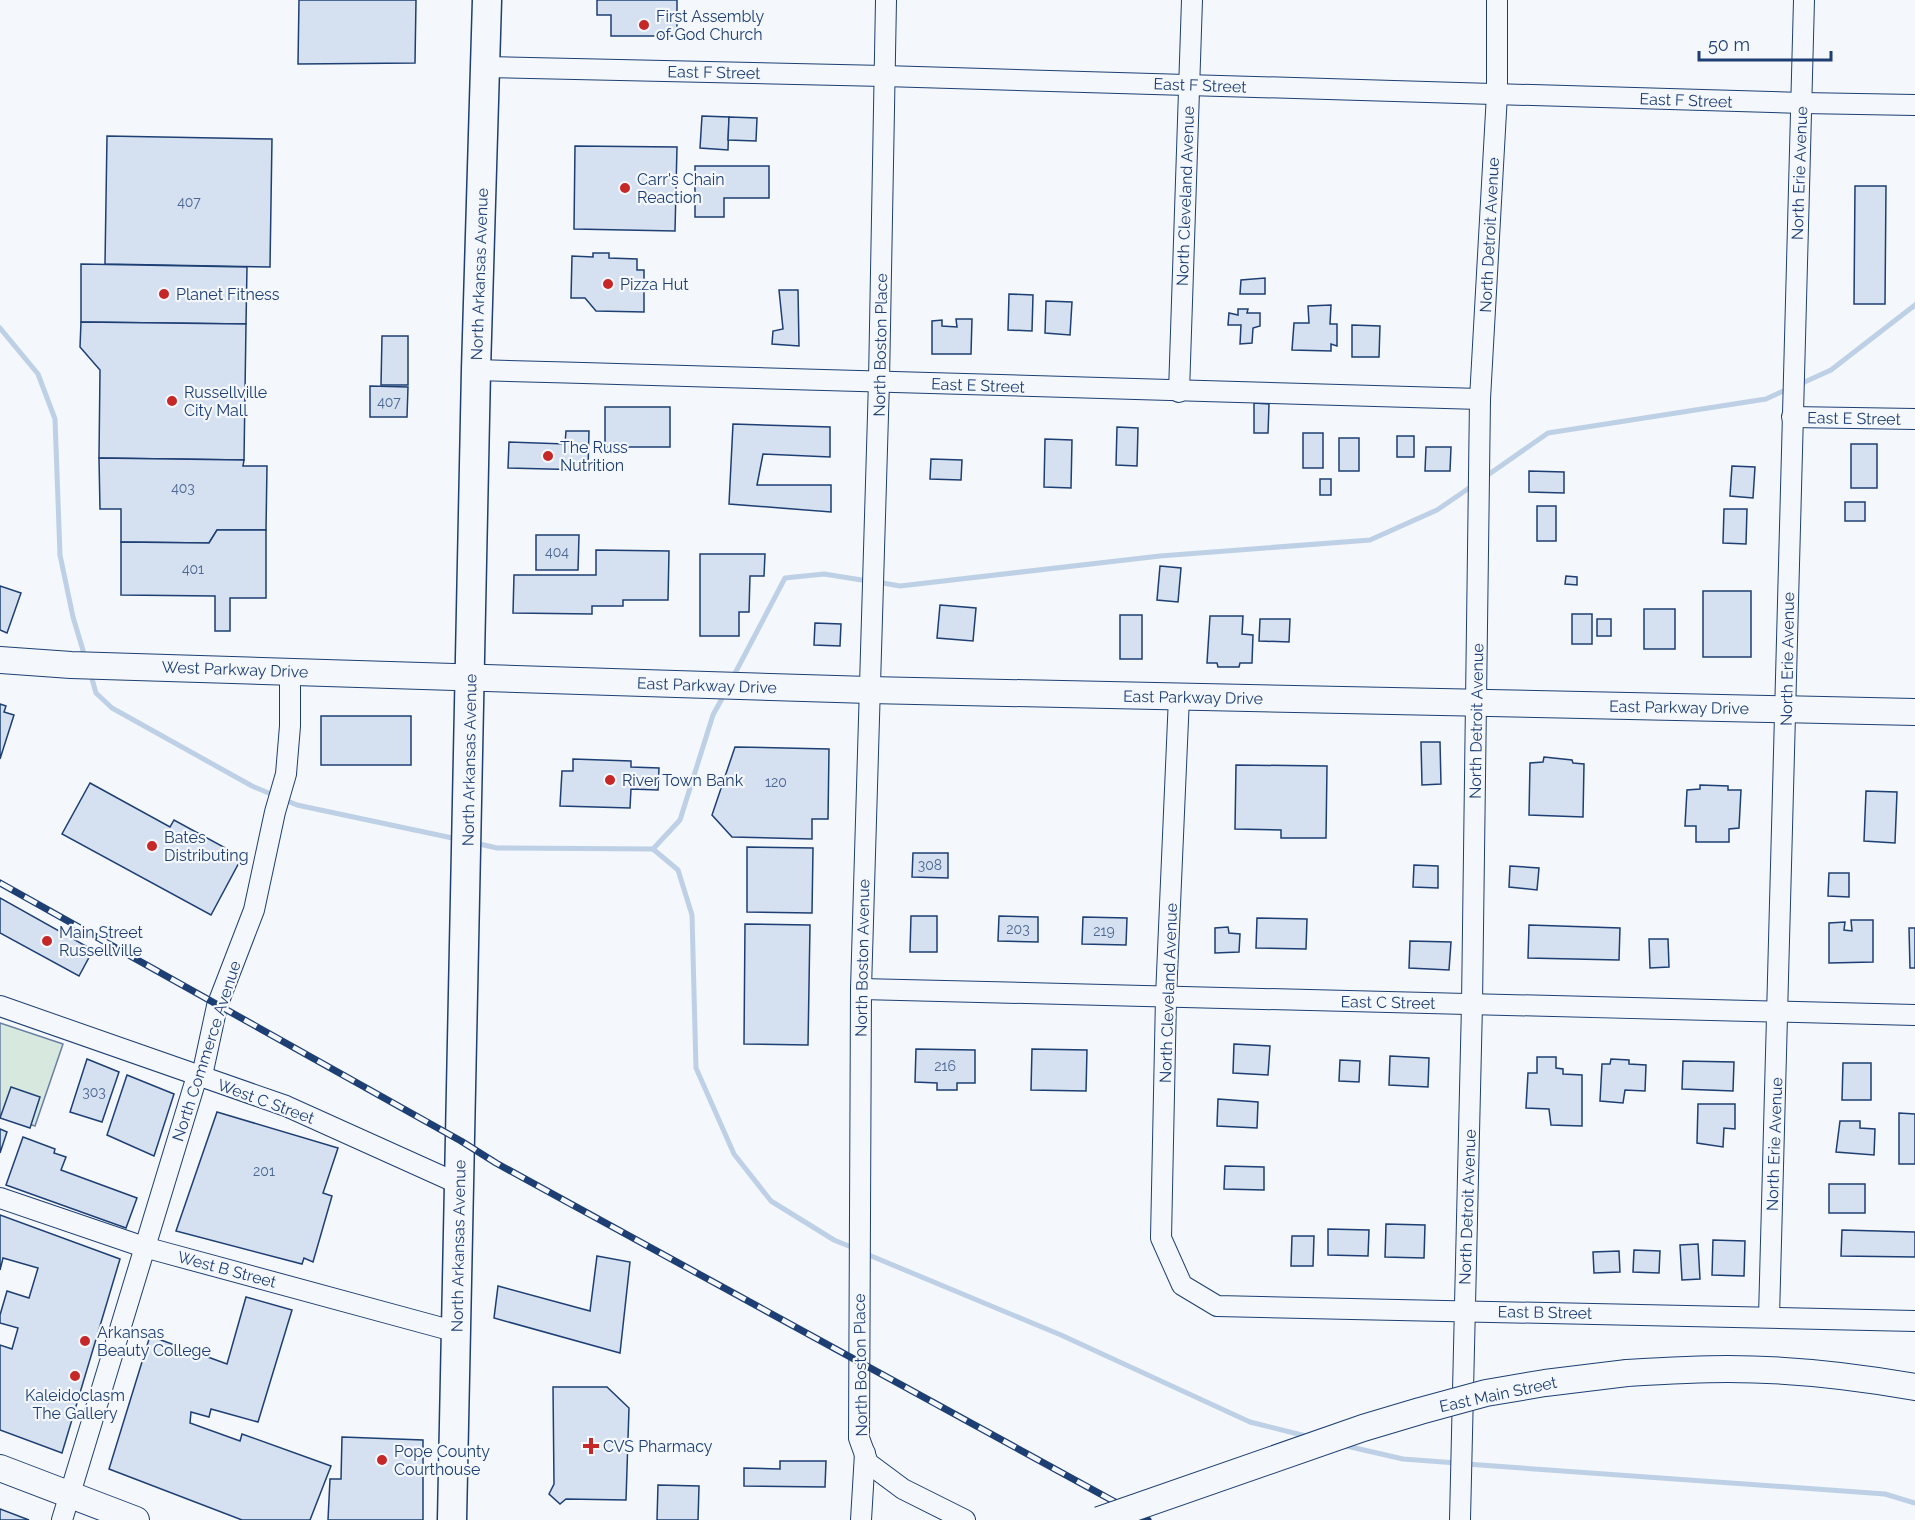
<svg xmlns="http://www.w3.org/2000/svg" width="1915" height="1520" viewBox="0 0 1915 1520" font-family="Raleway,sans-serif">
	<rect width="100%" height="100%" fill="#f4f7fb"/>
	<polygon fill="#d7e8df" stroke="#687fa3" stroke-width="1.5" points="0,1023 63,1044 35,1126 0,1114"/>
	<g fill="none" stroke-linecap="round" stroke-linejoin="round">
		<g stroke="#bed0e5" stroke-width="5">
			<polyline points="0,328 38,374 55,419 60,555 73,617 85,657"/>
			<polyline points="1798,385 1831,370 1915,305"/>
			<polyline points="1485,477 1548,433 1766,399 1790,388"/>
			<polyline points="877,582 900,586 1160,556 1370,540 1437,510 1475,484"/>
			<polyline points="90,672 96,693 112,708 252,786 297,805 457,839"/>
			<polyline points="732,679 785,578 824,574 868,581"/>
			<polyline points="475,843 497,848 653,849 678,870 692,915 696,1068 734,1154 771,1201 834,1240 856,1249"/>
			<polyline points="653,849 680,820 713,715 725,693"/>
			<polyline points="864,1253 1061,1335 1250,1422 1310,1437"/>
			<polyline points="1342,1445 1403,1459 1457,1463"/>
			<polyline points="1466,1464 1885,1494 1915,1503"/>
		</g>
	</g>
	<g fill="#d5e0f0" stroke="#1d3f73" stroke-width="1.5">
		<polygon points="299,0 416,0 415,63 298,64"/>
		<polygon points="597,0 677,0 677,36 611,36 611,15 597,15"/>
		<polygon points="702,116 729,117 728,150 700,148"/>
		<polygon points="729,117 757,118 756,141 728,140"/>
		<polygon points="107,136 272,139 270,267 105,264"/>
		<polygon points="575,146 677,147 675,231 574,229"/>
		<polygon points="695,166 769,166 769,198 724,198 724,217 695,217"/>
		<polygon points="1855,186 1886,186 1885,304 1854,304"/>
		<polygon points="593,253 609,253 609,258 637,259 637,270 644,270 644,312 596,311 585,298 571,298 572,256 593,257"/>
		<polygon points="81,264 247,267 246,324 81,322"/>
		<polygon points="1265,278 1265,294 1240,294 1241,280"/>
		<polygon points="779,290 798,290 799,346 772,344 773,331 783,329"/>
		<polygon points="1009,294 1033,295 1032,331 1008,330"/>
		<polygon points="1046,301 1072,302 1070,335 1045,333"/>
		<polygon points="1331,305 1330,324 1337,324 1337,346 1331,344 1331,351 1292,350 1294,323 1309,323 1308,306"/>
		<polygon points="1238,309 1248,309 1247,313 1260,313 1260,326 1253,328 1252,343 1240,344 1241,325 1228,325 1229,313 1238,315"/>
		<polygon points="956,319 972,319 971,354 932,354 932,321 942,320 942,326 957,327"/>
		<polygon points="81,322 246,324 244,460 99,458 100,370 80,347"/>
		<polygon points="1352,325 1380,326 1379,357 1352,357"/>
		<polygon points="382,336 408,336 408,385 381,385"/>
		<polygon points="370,386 408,387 407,417 370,417"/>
		<polygon points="1254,403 1269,404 1268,433 1254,433"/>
		<rect x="605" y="407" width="65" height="40"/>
		<polygon points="733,424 830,427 830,457 763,454 757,485 831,485 831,512 729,504"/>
		<polygon points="1117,427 1138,428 1137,466 1116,465"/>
		<polygon points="566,431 589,431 588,470 508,468 509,442 565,444"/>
		<rect x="1303" y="433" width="20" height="35"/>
		<rect x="1397" y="436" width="17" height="21"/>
		<rect x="1339" y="438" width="20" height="33"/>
		<polygon points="1045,439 1072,440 1071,488 1044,487"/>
		<rect x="1851" y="444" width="26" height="44"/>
		<polygon points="1426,447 1451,447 1450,471 1425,471"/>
		<polygon points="99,458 244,460 243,466 267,466 266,530 217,530 209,543 121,542 121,509 100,509"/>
		<polygon points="931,459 962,460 961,480 930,479"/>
		<polygon points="1732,466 1755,467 1753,498 1730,496"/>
		<polygon points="1529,471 1564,472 1564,493 1529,492"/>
		<rect x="1320" y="479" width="11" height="16"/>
		<rect x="1845" y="502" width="20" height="19"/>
		<rect x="1537" y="506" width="19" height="35"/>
		<polygon points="1724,509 1747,509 1746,544 1723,543"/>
		<polygon points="217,530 266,530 266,598 230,598 230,631 215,631 215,596 121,595 121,542 209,543"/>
		<polygon points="536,535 579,535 578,570 536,570"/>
		<polygon points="596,550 669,551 668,600 623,600 623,606 592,606 592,614 513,613 514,575 596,575"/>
		<polygon points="700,554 765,554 764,576 750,576 749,612 739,612 739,636 700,636"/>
		<polygon points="1160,566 1181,568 1178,602 1157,600"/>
		<polygon points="1566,576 1577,577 1577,585 1565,584"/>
		<polygon points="0,586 21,593 7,633 0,630"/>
		<rect x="1703" y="591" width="48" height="66"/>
		<polygon points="940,605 976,608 973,641 937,638"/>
		<rect x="1644" y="609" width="31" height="40"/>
		<rect x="1572" y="614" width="20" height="30"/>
		<rect x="1120" y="615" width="22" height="44"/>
		<polygon points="1210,616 1243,616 1242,634 1253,635 1252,663 1240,663 1239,667 1218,667 1217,663 1207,663"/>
		<polygon points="1260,619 1290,619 1289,642 1259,641"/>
		<rect x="1597" y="619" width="14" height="17"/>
		<polygon points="815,623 841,624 840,646 814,645"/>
		<polygon points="0,704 6,706 4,712 14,715 0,759"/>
		<rect x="321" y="716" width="90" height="49"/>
		<polygon points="1421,742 1440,742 1441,784 1422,785"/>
		<polygon points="735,747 829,749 828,819 812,819 812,839 732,837 712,815"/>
		<polygon points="1544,757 1572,760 1573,763 1584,764 1583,817 1529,815 1530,763 1543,762"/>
		<polygon points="573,759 631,761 631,767 659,768 658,790 631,789 630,808 560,806 562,771 573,771"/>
		<polygon points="1236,765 1327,766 1326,838 1281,838 1281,830 1235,829"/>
		<polygon points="90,783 170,827 174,820 242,857 211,915 62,834"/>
		<polygon points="1700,785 1728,786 1728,790 1741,790 1739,828 1729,829 1729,842 1696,842 1696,826 1685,826 1687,790 1700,789"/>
		<polygon points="1866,791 1897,792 1895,843 1864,841"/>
		<polygon points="747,847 813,848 812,913 747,912"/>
		<polygon points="913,853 948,853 948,878 912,877"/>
		<polygon points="1414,865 1438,866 1438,888 1413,887"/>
		<polygon points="1510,866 1539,868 1537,890 1509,887"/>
		<polygon points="1829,873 1849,873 1849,897 1828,896"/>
		<polygon points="0,898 93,950 79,976 0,933"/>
		<polygon points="911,916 937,916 937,952 910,952"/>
		<polygon points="999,916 1038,917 1038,942 998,941"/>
		<polygon points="1083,917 1127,918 1126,945 1082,944"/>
		<polygon points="1257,918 1307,919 1306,949 1256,948"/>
		<polygon points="1851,920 1873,920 1873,962 1829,963 1829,923 1845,922 1844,930 1852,931"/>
		<polygon points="745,924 810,925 808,1045 744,1044"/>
		<polygon points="1529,925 1620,928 1619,960 1528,958"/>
		<polygon points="1228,927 1229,933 1240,934 1239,952 1215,953 1215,928"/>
		<polygon points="1909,928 1915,928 1915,968 1910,968"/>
		<polygon points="1649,939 1668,939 1669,967 1650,968"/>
		<polygon points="1410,941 1451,942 1449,970 1409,968"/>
		<polygon points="1234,1044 1270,1046 1268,1075 1233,1073"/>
		<polygon points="916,1049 975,1050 975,1083 957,1083 957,1090 937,1090 937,1083 915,1082"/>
		<polygon points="1032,1049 1087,1050 1086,1091 1031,1090"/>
		<polygon points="1390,1056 1429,1058 1428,1087 1389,1085"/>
		<polygon points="1537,1057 1556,1057 1556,1068 1563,1069 1563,1074 1582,1075 1582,1126 1551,1125 1549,1109 1526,1108 1528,1073 1537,1073"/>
		<polygon points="87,1059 119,1072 102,1122 70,1112"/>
		<polygon points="1611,1059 1629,1060 1629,1064 1646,1065 1645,1091 1625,1090 1623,1103 1600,1101 1602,1064 1610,1064"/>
		<polygon points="1340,1060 1360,1061 1359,1082 1339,1081"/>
		<polygon points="1683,1061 1734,1062 1733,1091 1682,1089"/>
		<polygon points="1843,1063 1871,1063 1871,1100 1842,1100"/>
		<polygon points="127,1075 174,1094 154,1156 107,1135"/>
		<polygon points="11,1087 40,1097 30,1128 0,1118"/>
		<polygon points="1218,1099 1258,1102 1257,1128 1217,1126"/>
		<polygon points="1698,1104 1735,1104 1735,1129 1724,1128 1723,1147 1697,1143"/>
		<polygon points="217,1112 338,1148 323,1193 332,1196 313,1262 304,1258 302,1264 176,1231"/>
		<polygon points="1899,1113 1915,1114 1915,1164 1899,1164"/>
		<polygon points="1840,1121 1860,1121 1860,1128 1875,1129 1874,1155 1836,1152"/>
		<polygon points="0,1129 7,1132 0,1153"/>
		<polygon points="23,1137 55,1149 54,1153 66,1157 61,1170 137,1198 126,1228 6,1185"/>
		<polygon points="1225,1166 1264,1167 1264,1190 1224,1189"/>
		<rect x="1829" y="1184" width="36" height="29"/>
		<polygon points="0,1215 120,1259 62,1453 0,1430 0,1345 12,1349 18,1328 0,1323 0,1315 7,1291 29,1298 38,1268 3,1258 0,1270"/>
		<polygon points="1386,1224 1425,1225 1424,1258 1385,1257"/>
		<polygon points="1328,1229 1369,1230 1368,1256 1328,1255"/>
		<polygon points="1842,1230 1915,1232 1915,1257 1841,1256"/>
		<polygon points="1292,1236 1314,1236 1313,1266 1291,1266"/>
		<polygon points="1713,1240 1745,1241 1744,1276 1712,1275"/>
		<polygon points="1698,1244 1700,1279 1682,1280 1680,1245"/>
		<polygon points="1634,1250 1660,1251 1659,1273 1633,1272"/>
		<polygon points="1619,1251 1620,1272 1594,1273 1593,1252"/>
		<polygon points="597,1256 630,1262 620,1353 494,1318 498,1286 590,1311"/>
		<polygon points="246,1297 292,1310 258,1422 211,1409 209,1417 191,1412 190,1423 240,1441 242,1434 331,1466 310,1520 242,1520 109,1469 150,1336 227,1364"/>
		<polygon points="553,1387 607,1387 629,1408 626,1500 566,1499 560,1504 549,1494 554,1484"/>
		<polygon points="342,1437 423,1440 423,1520 328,1520 330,1479 341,1479"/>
		<polygon points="780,1461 826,1461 825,1487 744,1486 744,1468 780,1469"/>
		<polygon points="658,1485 699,1486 698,1520 657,1520"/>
		<polygon points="0,1509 29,1520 0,1520"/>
	</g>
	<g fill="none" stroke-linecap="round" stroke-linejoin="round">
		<defs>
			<g id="minor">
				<polyline points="886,0 879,381 861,989 859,1438 868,1463 903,1489 965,1520"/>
				<polyline points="485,67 884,76 1802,103 1915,105"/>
				<path d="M476,370C811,379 1146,392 1480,399"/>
				<polyline points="1179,392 1192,0"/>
				<polyline points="1792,417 1915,419"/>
				<polyline points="1179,697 1166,997 1161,1238 1182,1285 1217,1306 1915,1321"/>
				<polyline points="861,989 1915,1015"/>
				<polyline points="0,1006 286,1106 459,1184"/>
				<polyline points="0,1198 144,1247 457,1332"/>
				<polyline points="1769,1317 1804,0"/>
				<polyline points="62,1520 197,1076 203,1071 217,1006 254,910 275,812 286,774 290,726 290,671"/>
				<polyline points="861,1520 865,1453"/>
				<polyline points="1460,1520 1472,1004 1480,399 1497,94 1497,0"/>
			</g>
			<g id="major">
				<polyline points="0,660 71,665 869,690 1915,712"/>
				<path d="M1627,1373C1661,1371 1695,1369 1728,1369C1791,1369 1853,1376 1915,1387"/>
				<polyline points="0,1468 136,1520"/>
			</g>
			<polyline id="highway" points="452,1520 476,370 487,0"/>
		</defs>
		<use href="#minor" stroke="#1d3f73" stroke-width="22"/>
		<use href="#major" stroke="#1d3f73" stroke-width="28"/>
		<use href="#highway" stroke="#1d3f73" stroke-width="31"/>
		<use href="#minor" stroke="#f4f7fb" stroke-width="20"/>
		<use href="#major" stroke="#f4f7fb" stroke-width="26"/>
		<use href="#highway" stroke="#f4f7fb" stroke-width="28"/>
		<defs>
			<polyline id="rail" points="0,883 461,1141 496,1163 1148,1520"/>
		</defs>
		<use href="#rail" stroke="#1d3f73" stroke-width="7"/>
		<use href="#rail" stroke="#f4f7fb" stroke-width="4.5" stroke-dasharray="14" stroke-linecap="butt"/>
		<defs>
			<polyline id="major-bridge" points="1099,1520 1363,1428 1420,1411 1486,1393 1545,1383 1627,1373"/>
		</defs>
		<use href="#major-bridge" stroke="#1d3f73" stroke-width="28" stroke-linecap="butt"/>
		<use href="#major-bridge" stroke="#f4f7fb" stroke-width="26"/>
	</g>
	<g fill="#c62828" stroke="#f4f7fb" stroke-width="2">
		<circle cx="644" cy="25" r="6"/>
		<circle cx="625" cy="188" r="6"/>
		<circle cx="608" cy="284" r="6"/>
		<circle cx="164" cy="294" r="6"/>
		<circle cx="172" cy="401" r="6"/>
		<circle cx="548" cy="456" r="6"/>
		<circle cx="610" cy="780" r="6"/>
		<circle cx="152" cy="846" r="6"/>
		<circle cx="47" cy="941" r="6"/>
		<circle cx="85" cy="1341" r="6"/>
		<circle cx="75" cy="1376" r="6"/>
		<path d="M588 1437h6v6h6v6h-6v6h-6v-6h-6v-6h6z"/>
		<circle cx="382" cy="1460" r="6"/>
	</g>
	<g text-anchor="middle" stroke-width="4.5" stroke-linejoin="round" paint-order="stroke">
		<g font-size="14" fill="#4b6792">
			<text x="189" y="207">407</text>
			<text x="389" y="407">407</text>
			<text x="183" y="493">403</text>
			<text x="557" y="557">404</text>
			<text x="193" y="574">401</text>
			<text x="776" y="787">120</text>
			<text x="930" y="870">308</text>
			<text x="1018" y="934">203</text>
			<text x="1104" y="936">219</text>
			<text x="945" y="1071">216</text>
			<text x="94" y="1097">303</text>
			<text x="264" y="1176">201</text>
		</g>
		<g font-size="16" fill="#1d3f73" stroke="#f4f7fb" text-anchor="start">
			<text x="656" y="22">First Assembly<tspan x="656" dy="18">of God Church</tspan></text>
			<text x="637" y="185">Carr's Chain<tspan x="637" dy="18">Reaction</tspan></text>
			<text x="620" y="290">Pizza Hut</text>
			<text x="176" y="300">Planet Fitness</text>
			<text x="184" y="398">Russellville<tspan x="184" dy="18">City Mall</tspan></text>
			<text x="560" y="453">The Russ<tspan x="560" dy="18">Nutrition</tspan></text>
			<text x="622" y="786">River Town Bank</text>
			<text x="164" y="843">Bates<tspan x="164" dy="18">Distributing</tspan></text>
			<text x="59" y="938">Main Street<tspan x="59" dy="18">Russellville</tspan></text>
			<text x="97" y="1338">Arkansas<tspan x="97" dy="18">Beauty College</tspan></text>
			<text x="75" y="1401" text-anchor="middle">Kaleidoclasm<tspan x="75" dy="18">The Gallery</tspan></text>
			<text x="603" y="1452">CVS Pharmacy</text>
			<text x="394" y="1457">Pope County<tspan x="394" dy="18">Courthouse</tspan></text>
		</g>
		<g font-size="16" fill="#1d3f73" stroke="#f4f7fb">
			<text transform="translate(714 72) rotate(1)" y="6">East F Street</text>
			<text transform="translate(1200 85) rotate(2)" y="6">East F Street</text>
			<text transform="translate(1686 100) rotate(2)" y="6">East F Street</text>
			<text transform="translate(1799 173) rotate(-88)" y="6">North Erie Avenue</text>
			<text transform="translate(1185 196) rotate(-88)" y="6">North Cleveland Avenue</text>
			<text transform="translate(1489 235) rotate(-87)" y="6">North Detroit Avenue</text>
			<text transform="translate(479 274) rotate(-88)" y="6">North Arkansas Avenue</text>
			<text transform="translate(880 345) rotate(-89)" y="6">North Boston Place</text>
			<text transform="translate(978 385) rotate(2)" y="6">East E Street</text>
			<text transform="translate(1854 418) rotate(1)" y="6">East E Street</text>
			<text transform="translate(1787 659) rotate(-89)" y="6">North Erie Avenue</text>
			<text transform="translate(235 669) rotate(2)" y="6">West Parkway Drive</text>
			<text transform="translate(707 685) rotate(2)" y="6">East Parkway Drive</text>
			<text transform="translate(1193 697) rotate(1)" y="6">East Parkway Drive</text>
			<text transform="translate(1679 707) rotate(1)" y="6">East Parkway Drive</text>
			<text transform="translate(1476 721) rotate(-89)" y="6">North Detroit Avenue</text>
			<text transform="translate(469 760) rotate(-89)" y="6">North Arkansas Avenue</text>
			<text transform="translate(862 958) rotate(-89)" y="6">North Boston Avenue</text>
			<text transform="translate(1168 993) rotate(-88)" y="6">North Cleveland Avenue</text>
			<text transform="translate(1388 1002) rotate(1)" y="6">East C Street</text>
			<text transform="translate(206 1051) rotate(-72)" y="6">North Commerce Avenue</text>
			<text transform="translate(266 1101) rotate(20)" y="6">West C Street</text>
			<text transform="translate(1774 1144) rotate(-88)" y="6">North Erie Avenue</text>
			<text transform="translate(1467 1207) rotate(-88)" y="6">North Detroit Avenue</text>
			<text transform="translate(458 1246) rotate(-89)" y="6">North Arkansas Avenue</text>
			<text transform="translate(227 1269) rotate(15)" y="6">West B Street</text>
			<text transform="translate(1545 1312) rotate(1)" y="6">East B Street</text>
			<text transform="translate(860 1365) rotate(-91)" y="6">North Boston Place</text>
			<text transform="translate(1498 1394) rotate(-12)" y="6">East Main Street</text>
		</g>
	</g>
	<path d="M1699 51v9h132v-9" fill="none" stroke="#1d3f73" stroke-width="3"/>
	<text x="1708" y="51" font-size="18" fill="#1d3f73" stroke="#f4f7fb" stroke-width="4.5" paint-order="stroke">50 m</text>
</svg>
